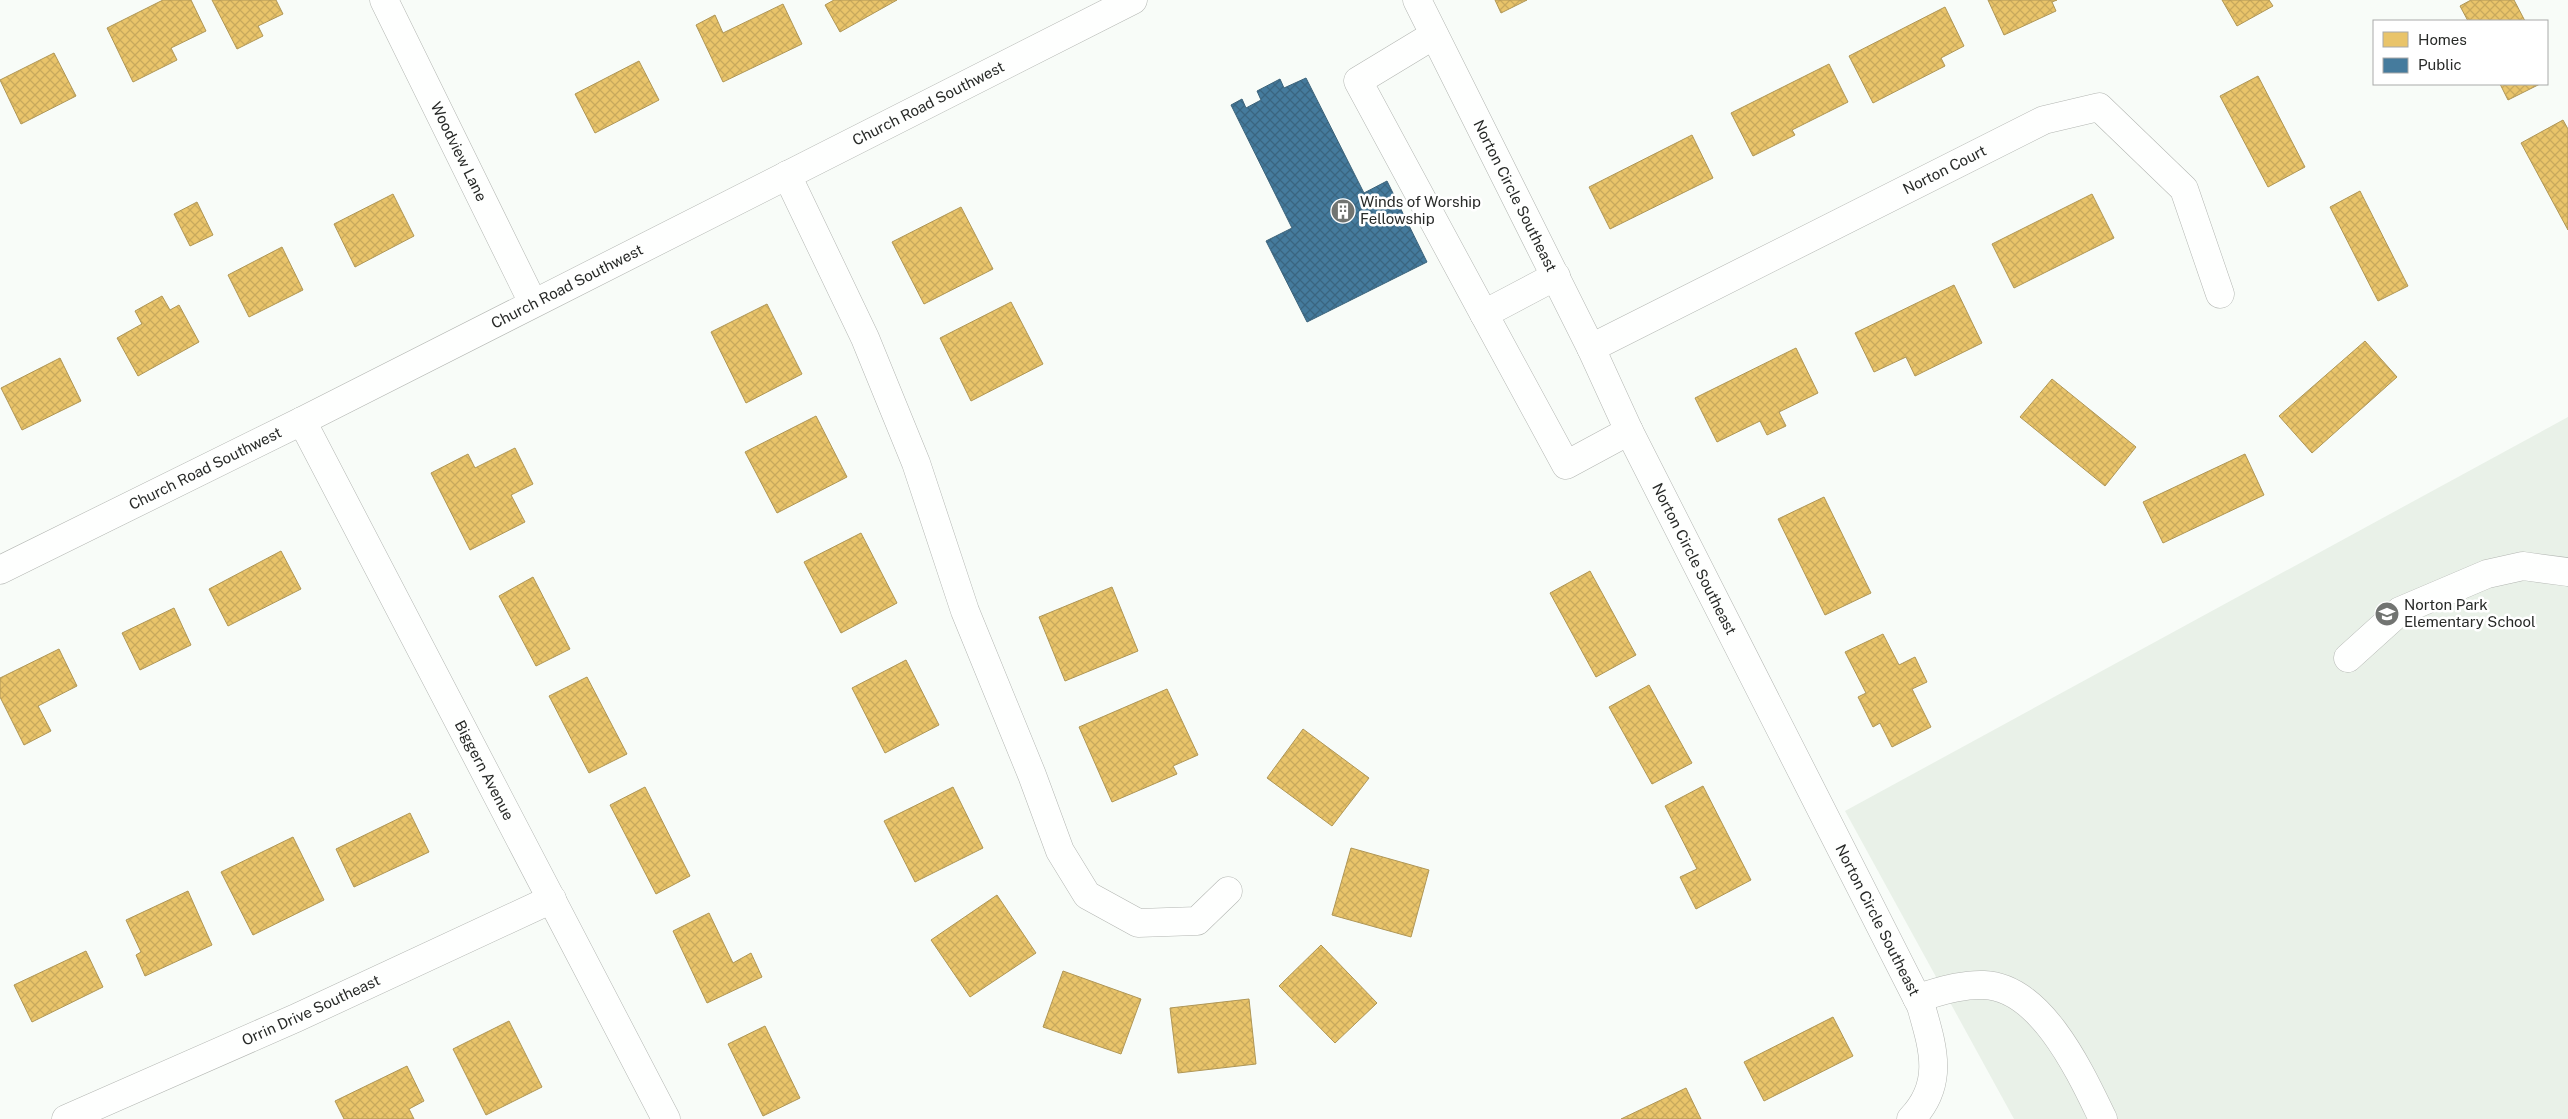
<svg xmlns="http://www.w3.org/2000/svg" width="2568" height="1119" viewBox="0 0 2568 1119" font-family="'Public Sans',sans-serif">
	<defs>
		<pattern id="homes-cross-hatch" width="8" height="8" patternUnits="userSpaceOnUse" patternTransform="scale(1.25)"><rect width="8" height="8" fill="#e9c46a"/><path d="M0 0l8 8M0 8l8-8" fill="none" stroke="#c8a95c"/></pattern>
		<pattern id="public-cross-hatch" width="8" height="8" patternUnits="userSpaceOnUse" patternTransform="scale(1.25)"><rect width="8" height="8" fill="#457b9d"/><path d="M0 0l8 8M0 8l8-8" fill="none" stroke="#3a6580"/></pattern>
	</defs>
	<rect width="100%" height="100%" fill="#f8fcf8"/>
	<polygon fill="#e9f1e8" points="2568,417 2568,1119 2014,1119 1845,811"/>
	<g fill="url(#homes-cross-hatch)" stroke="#af9656">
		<polygon points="163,0 191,0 206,31 171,48 177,60 133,82 107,28"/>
		<polygon points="212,0 276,0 283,14 258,26 263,36 237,49"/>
		<polygon points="834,0 897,0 840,32 825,5"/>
		<polygon points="1495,0 1527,0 1501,13"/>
		<polygon points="1988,0 2057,0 2052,2 2056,11 2004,35"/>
		<polygon points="2222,0 2269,0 2273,6 2237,26"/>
		<polygon points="2471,0 2514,0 2525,21 2468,21 2460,6"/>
		<polygon points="783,4 802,44 723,82 696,25 715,15 723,33"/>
		<polygon points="1945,7 1964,46 1941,58 1945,66 1873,103 1849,56"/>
		<polygon points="54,53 76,96 21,124 0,80"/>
		<polygon points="639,61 659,100 595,133 575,94"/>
		<polygon points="1829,64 1848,102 1792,130 1795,135 1753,156 1731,113"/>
		<polygon points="2258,76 2305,167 2268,187 2220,96"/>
		<polygon points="2500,84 2540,84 2508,100"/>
		<polygon points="2563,120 2568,129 2568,230 2521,143"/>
		<polygon points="1692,135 1713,178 1610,229 1589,187"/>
		<polygon points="2360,191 2408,286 2378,301 2330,207"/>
		<polygon points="393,194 414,236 355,267 334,224"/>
		<polygon points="2092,194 2114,238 2014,288 1992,244"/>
		<polygon points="197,202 213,235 190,246 174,214"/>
		<polygon points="961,207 993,269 924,304 892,242"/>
		<polygon points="282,247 303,290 249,317 228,275"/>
		<polygon points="1954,285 1982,343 1915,376 1906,357 1874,372 1855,333"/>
		<polygon points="162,296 170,310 179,305 199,342 138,376 117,338 142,324 135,311"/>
		<polygon points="1011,302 1043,364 971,401 940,338"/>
		<polygon points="767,304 802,374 746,403 711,332"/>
		<polygon points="2365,341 2397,377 2312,453 2279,416"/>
		<polygon points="1796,348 1818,393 1779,412 1786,426 1767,435 1760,421 1717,442 1695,398"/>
		<polygon points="60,358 81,401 22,430 1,388"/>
		<polygon points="2052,379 2136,447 2105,486 2020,417"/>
		<polygon points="816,416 847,477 777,513 745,452"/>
		<polygon points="515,448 533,484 511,495 525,522 470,550 431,473 468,454 475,468"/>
		<polygon points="2245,454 2264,495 2163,543 2143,502"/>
		<polygon points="1824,497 1871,593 1825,615 1778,519"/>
		<polygon points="861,533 897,603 841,633 804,562"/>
		<polygon points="281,551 301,589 228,626 209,589"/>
		<polygon points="1590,571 1636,655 1596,677 1550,593"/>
		<polygon points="533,577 570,649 536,666 499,596"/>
		<polygon points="1112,587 1138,651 1065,681 1039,617"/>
		<polygon points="174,608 191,645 140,670 122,633"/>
		<polygon points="1883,634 1899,665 1915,657 1927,682 1912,689 1931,727 1892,747 1880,723 1873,727 1858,697 1866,693 1845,652"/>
		<polygon points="59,649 77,686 38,706 51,731 24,745 0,697 0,678"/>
		<polygon points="906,660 939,725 885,753 852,688"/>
		<polygon points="587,677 627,754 589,773 549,696"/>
		<polygon points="1649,685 1692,763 1652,784 1609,707"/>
		<polygon points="1167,689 1198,755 1173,766 1177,774 1112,802 1079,727"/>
		<polygon points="1303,729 1369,778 1332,826 1267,778"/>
		<polygon points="1703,786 1751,880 1696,909 1680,877 1697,869 1665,806"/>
		<polygon points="645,787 690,876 656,894 610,805"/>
		<polygon points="953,787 983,848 915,882 884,821"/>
		<polygon points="410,813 429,852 354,887 336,849"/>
		<polygon points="293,837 324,900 253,935 221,872"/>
		<polygon points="1351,848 1429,870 1411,937 1332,915"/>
		<polygon points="188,891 212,945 145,976 136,955 141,952 126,920"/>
		<polygon points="997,895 1036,953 970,997 931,940"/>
		<polygon points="709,913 733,963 751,953 762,977 707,1003 673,931"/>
		<polygon points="1321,945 1377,1003 1335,1043 1279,986"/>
		<polygon points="86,951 103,987 32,1022 14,985"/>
		<polygon points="1063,971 1141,999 1121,1054 1043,1027"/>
		<polygon points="1249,999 1256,1064 1178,1073 1170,1008"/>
		<polygon points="1833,1017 1853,1056 1764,1101 1744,1062"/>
		<polygon points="509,1021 542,1087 486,1115 453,1049"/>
		<polygon points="765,1026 800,1098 763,1116 728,1044"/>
		<polygon points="407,1066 424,1101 409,1109 414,1119 344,1119 335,1101"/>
		<polygon points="1686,1088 1701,1119 1621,1119"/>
	</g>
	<polygon fill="url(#public-cross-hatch)" stroke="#3c637a" points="1306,78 1364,193 1387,181 1427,262 1307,322 1266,241 1292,228 1231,105 1242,99 1246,108 1261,100 1257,91 1280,79 1284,88"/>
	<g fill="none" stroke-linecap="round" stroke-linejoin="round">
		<defs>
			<g id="minor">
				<path id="s1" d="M384,0L533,303"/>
				<path id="s2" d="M1417,0L1591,348L1629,431L1921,1006C1933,1048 1945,1084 1911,1119"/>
				<polyline points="1434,35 1358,81 1484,314 1556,276"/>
				<polyline points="787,175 865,338 916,463 965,611 1032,775 1060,851 1087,895 1138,923 1197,921 1228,891"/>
				<polyline points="1484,314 1566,465 1629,431"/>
				<path id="s3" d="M1591,348L2044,120L2099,107L2184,189L2220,294"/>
				<path id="s4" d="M302,421L666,1119"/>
				<path id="s5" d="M0,570L302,421L1133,0"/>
				<polyline points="2348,658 2400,611 2487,574 2523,566 2568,572"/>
				<path d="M1917,998C1939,992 1961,984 1984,985C2042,987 2081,1074 2103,1119"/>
				<path id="s6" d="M66,1119L296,1018L552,899"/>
			</g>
		</defs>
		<use href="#minor" stroke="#b3b6b2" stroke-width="29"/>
		<use href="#minor" stroke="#fefffe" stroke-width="28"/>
	</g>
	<defs>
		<symbol id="building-disc" viewBox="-11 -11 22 22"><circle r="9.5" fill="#717471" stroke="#fff"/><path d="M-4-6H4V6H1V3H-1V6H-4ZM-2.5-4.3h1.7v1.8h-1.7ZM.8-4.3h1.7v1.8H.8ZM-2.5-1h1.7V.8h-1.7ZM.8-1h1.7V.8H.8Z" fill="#fff"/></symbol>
		<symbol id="school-disc" viewBox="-11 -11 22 22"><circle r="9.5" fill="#717471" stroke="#fff"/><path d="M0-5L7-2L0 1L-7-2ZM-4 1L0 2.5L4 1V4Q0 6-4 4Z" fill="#fff"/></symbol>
	</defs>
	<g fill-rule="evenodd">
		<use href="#building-disc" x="1329" y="197" width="28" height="28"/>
		<use href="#school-disc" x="2373" y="600" width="28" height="28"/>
	</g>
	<g text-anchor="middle" stroke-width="5" stroke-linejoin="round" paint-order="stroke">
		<g font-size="15" fill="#282a28" stroke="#fff">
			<text dy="5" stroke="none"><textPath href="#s5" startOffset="1039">Church Road Southwest</textPath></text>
			<text dy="5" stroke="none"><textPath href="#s1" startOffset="169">Woodview Lane</textPath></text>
			<text dy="5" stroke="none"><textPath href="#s3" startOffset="396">Norton Court</textPath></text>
			<text dy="5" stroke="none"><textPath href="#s2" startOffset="219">Norton Circle Southeast</textPath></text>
			<text dy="5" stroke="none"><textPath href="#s5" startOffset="634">Church Road Southwest</textPath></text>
			<text dy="5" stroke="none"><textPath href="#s5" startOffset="229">Church Road Southwest</textPath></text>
			<text dy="5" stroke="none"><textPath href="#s2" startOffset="624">Norton Circle Southeast</textPath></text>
			<text dy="5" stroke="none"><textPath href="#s4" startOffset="394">Biggern Avenue</textPath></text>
			<text dy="5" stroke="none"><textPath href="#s2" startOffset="1029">Norton Circle Southeast</textPath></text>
			<text dy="5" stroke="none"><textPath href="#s6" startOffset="268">Orrin Drive Southeast</textPath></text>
		</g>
		<g font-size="15" fill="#282a28" stroke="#fff" text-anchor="start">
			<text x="1360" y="207">Winds of Worship<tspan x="1360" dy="17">Fellowship</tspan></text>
			<text x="2404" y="610">Norton Park<tspan x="2404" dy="17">Elementary School</tspan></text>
		</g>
	</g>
	<rect x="2373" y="20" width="175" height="65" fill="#ffffff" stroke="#a9aaa9"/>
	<rect x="2383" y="32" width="25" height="15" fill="#e9c46a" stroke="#a9aaa9"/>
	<text x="2418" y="45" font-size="15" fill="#282a28">Homes</text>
	<rect x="2383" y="58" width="25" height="15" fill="#457b9d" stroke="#a9aaa9"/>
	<text x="2418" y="70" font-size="15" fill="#282a28">Public</text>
</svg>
